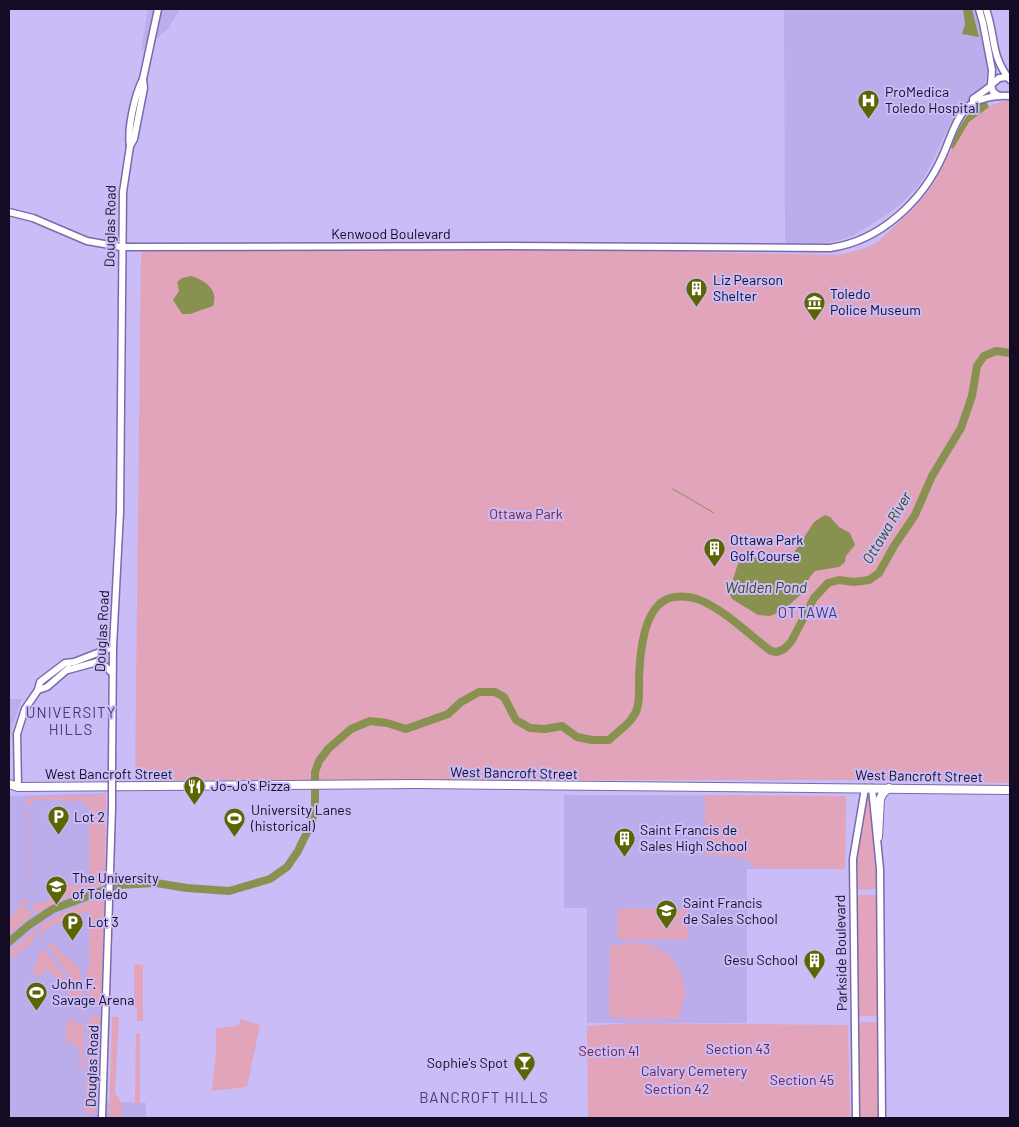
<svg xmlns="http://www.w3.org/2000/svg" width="1019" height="1127" viewBox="0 0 1019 1127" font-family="Barlow,sans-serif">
	<rect width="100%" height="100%" fill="#cabcf7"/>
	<g fill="#bbaceb">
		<polygon points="148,9 180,9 168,29 141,51"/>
		<polygon points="784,9 974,9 980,24 988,71 985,86 959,110 948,128 929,169 919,185 903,202 888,214 852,236 837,241 820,243 786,243 785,241"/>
		<polygon points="9,699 22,699 12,727 10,740 10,796 106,793 102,974 97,1101 146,1103 146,1118 9,1118"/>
		<polygon points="564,795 846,796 845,869 747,869 747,1023 587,1023 587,908 564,908"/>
	</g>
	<g fill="#e1a4ba">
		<path d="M1010,99V783L859,780H135L141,253L151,251L528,249L840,255C853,251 868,249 879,241C885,236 890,230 896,225C910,212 924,199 934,182C959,143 958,113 1010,99Z"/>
		<polygon points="106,795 105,885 63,899 35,913 32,905 49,900 49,882 69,882 69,885 84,885 85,881 89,881 89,806 84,805 84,801 33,800 32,805 27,805 27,886 29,886 27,889 26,887 26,800 31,797"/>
		<polygon points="705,795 846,796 845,869 756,868 745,858 705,855"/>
		<polygon points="869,796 877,870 877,886 875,889 860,890 856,886 857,850 867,798"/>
		<polygon points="858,895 875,895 877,897 879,1013 876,1016 859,1016 857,1015 856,897"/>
		<polygon points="104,897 101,1006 89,1006 86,971 89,970 89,911 63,920 44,930 42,939 39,926 64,912"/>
		<polygon points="23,899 26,899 28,903 21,907 24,906 25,910 30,909 32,915 9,935 9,919 16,912"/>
		<polygon points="618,908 688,909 688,940 617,939"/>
		<polygon points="35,928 37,932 32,943 9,960 9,951 26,938"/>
		<path d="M632,942C660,941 685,963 685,993C685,1002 680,1010 680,1019H628V1018L612,1017L609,1014L610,946Z"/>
		<polygon points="46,943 53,945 74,963 73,966 77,965 80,968 84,1005 81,1011 80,1012 68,995 70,977"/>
		<polygon points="43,948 66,978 65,985 63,985 47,970 37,978 33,972 40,951"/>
		<polygon points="134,964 141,965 143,964 143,1021 137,1021 137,1009 134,1006"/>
		<polygon points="89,1016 101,1016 96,1109 94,1113 90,1115 86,1113 84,1108"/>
		<polygon points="112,1017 119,1017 115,1093 123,1104 122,1118 109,1118"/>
		<polygon points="74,1019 78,1025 84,1022 84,1024 82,1068 79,1070 76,1067 80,1067 79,1048 76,1048 76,1043 65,1043 67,1022"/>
		<polygon points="241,1019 260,1025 247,1087 212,1091 216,1052 216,1028 238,1026"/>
		<polygon points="861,1022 874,1022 878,1024 880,1118 858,1118 857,1024"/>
		<polygon points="631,1023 848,1025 850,1118 588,1118 587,1026"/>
		<polygon points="136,1033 140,1033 140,1105 136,1105 135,1101"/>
	</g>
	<g fill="#899151">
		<polygon points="963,9 972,9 979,37 962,34 965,24"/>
		<path d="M986,101L989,107L969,122L953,149L951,148C957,130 967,109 986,101Z"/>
		<path d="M191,276C205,280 219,290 213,306L190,314H182L173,300L179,291L177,282L182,278Z"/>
		<polygon points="825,515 830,517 839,527 850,533 855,545 846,556 845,562 839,567 815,571 810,577 802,593 784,610 770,616 758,615 732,599 729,593 730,588 738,564 742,559 749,556 776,562 790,559 814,522"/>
	</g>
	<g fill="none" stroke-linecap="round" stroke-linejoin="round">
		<polyline stroke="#899151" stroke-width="1" points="673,489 714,513"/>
		<path stroke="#899151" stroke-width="8" d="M9,942L29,925L53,909L118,885L156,883L187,888L229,891L270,879L287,867L298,851L309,828L315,811V772L319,761L328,749L351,729L370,721L387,723L406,729L448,714L461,702L479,692H495L504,697L516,720L530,728L545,729L562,726L577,737L592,740H609C619,730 633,722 637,709C640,699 639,688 639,678C640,654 643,606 670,598C683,594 699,598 710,605C733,617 750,636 771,651L777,652L784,649L791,642L814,598L828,583L839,580L854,582L869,580L879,573L894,546L915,515L932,476L961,428L972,396L977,366L984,356L996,351L1010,353"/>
		<defs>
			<g id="minor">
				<polyline points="979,9 983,23 992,70 991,85"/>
				<path d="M986,9C996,37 990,55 1010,80"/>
				<polyline points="999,96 993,92 991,85 999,78 1008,77"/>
				<polyline points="973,103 973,99 991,86"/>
				<path d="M130,146C127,129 135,94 143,79L158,9"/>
				<path d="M9,212L33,218L87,241L121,247L508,246L830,248C880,241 923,201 943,155C950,140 957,112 973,103C985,97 997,95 1010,96"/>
				<polyline points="68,670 97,662 105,666 112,673"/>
				<polyline points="38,690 47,687 69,668"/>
				<polyline points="112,767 113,647 120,512 123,192 130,146 134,139 144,88 143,79"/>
				<polyline points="18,787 17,734 25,709 38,690 40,682 65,663 74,662 113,647"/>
				<polyline points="872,788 880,869 882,1118"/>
				<polyline points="102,1118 112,809"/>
				<polyline points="856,1118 853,859 865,788"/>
			</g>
			<g id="major">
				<polyline points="9,784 18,787 417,784 1010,790"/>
				<polyline points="878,837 880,799 883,793 889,788"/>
			</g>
		</defs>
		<use href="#minor" stroke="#7b69ac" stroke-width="9"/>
		<use href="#major" stroke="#7b69ac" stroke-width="10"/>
		<use href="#minor" stroke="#fff" stroke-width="6"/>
		<use href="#major" stroke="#fff" stroke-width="8"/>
		<defs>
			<polyline id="minor-bridge" points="112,809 112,767"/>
		</defs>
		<use href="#minor-bridge" stroke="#7b69ac" stroke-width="9" stroke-linecap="butt"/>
		<use href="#minor-bridge" stroke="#fff" stroke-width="6"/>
	</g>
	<defs>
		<symbol id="hospital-pin" viewBox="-11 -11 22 30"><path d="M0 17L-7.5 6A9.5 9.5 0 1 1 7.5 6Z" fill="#5c6403" stroke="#cabcf7"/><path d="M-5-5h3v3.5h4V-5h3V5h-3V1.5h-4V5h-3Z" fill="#fff"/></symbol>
		<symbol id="building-pin" viewBox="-11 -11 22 30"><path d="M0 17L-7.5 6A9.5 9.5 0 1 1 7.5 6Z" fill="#5c6403" stroke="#cabcf7"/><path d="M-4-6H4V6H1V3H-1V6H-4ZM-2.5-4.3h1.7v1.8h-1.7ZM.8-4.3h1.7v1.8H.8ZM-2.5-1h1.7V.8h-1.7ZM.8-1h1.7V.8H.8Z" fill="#fff"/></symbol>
		<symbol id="museum-pin" viewBox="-11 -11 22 30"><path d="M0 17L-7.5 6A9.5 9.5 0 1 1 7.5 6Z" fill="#5c6403" stroke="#cabcf7"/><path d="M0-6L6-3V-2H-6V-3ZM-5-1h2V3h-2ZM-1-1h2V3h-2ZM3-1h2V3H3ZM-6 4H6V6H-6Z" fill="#fff"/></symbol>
		<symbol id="restaurant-pin" viewBox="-11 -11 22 30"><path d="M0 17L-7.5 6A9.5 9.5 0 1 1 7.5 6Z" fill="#5c6403" stroke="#cabcf7"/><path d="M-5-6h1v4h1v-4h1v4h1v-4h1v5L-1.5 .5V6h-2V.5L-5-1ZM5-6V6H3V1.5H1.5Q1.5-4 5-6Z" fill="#fff"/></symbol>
		<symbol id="parking-pin" viewBox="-11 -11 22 30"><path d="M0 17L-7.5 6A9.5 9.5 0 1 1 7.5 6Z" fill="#5c6403" stroke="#cabcf7"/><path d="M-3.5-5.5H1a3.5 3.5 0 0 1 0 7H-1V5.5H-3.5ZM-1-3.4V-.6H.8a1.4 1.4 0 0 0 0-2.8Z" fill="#fff"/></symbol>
		<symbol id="stadium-pin" viewBox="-11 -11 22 30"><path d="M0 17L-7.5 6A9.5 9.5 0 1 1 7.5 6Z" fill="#5c6403" stroke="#cabcf7"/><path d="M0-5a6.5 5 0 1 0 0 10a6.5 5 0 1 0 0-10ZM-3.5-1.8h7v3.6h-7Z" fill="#fff"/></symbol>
		<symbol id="university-pin" viewBox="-11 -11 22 30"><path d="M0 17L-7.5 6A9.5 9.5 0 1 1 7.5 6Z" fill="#5c6403" stroke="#cabcf7"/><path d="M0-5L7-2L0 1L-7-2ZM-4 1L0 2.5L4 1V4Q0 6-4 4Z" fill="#fff"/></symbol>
		<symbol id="school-pin" viewBox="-11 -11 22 30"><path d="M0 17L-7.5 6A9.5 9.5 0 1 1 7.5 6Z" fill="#5c6403" stroke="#cabcf7"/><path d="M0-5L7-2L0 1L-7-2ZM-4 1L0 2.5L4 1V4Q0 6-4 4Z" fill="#fff"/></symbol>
		<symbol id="bar-pin" viewBox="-11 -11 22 30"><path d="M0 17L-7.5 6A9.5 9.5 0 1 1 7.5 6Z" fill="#5c6403" stroke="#cabcf7"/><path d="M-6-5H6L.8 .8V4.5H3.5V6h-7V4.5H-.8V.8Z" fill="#fff"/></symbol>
	</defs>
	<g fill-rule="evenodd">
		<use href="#hospital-pin" x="856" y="88" width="25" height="34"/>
		<use href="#building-pin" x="684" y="276" width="25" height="34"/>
		<use href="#museum-pin" x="802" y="290" width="25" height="34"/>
		<use href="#building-pin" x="702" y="536" width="25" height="34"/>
		<use href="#restaurant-pin" x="182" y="774" width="25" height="34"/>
		<use href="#parking-pin" x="46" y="804" width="25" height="34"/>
		<use href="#stadium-pin" x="222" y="806" width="25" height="34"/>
		<use href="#building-pin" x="612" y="826" width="25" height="34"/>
		<use href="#university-pin" x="44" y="874" width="25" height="34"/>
		<use href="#school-pin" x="654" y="898" width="25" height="34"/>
		<use href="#parking-pin" x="60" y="910" width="25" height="34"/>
		<use href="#building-pin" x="802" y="948" width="25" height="34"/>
		<use href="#stadium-pin" x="24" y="980" width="25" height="34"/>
		<use href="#bar-pin" x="512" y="1050" width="25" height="34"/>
	</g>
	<g text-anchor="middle" stroke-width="4" stroke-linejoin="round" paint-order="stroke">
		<g font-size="14" fill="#140c25" stroke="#cabcf7" text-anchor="start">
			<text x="885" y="97">ProMedica<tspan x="885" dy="16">Toledo Hospital</tspan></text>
			<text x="713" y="285">Liz Pearson<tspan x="713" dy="16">Shelter</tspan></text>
			<text x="830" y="299">Toledo<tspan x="830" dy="16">Police Museum</tspan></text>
			<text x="730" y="545">Ottawa Park<tspan x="730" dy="16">Golf Course</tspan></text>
			<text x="211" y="791">Jo-Jo's Pizza</text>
			<text x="251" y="815">University Lanes<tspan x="251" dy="16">(historical)</tspan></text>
			<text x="74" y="822">Lot 2</text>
			<text x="640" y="835">Saint Francis de<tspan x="640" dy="16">Sales High School</tspan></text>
			<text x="72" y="883">The University<tspan x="72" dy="16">of Toledo</tspan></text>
			<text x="683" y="908">Saint Francis<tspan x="683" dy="16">de Sales School</tspan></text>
			<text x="88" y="927">Lot 3</text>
			<text x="798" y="965" text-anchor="end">Gesu School</text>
			<text x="52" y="989">John F.<tspan x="52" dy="16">Savage Arena</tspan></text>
			<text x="508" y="1068" text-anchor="end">Sophie's Spot</text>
		</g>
		<g font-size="14" fill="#140c25" stroke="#cabcf7">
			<text transform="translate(110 226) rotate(-89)" y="5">Douglas Road</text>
			<text x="391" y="239">Kenwood Boulevard</text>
			<text transform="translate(102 631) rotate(-87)" y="5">Douglas Road</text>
			<text transform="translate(514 773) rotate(1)" y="5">West Bancroft Street</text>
			<text x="109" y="779">West Bancroft Street</text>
			<text transform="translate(919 776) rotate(1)" y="5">West Bancroft Street</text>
			<text transform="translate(841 953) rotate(-91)" y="5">Parkside Boulevard</text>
			<text transform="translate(92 1066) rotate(-88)" y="5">Douglas Road</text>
		</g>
		<g font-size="14" fill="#6f2045" stroke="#cabcf7">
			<text x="526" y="519">Ottawa Park</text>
			<text x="738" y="1054">Section 43</text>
			<text x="609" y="1056">Section 41</text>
			<text x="694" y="1076">Calvary Cemetery</text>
			<text x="802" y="1085">Section 45</text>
			<text x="677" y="1094">Section 42</text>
		</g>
		<g font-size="15" font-style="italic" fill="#424716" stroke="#cabcf7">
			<text transform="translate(887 528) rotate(-59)" y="5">Ottawa River</text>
			<text x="766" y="593">Walden Pond</text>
		</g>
		<g font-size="15" letter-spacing="1" fill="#4b3877" stroke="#cabcf7">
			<text x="808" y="618">OTTAWA</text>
			<text x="71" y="718">UNIVERSITY<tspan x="71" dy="17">HILLS</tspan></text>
			<text x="484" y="1103">BANCROFT HILLS</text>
		</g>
	</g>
	<rect width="1019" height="1127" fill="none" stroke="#140c25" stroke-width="20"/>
</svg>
